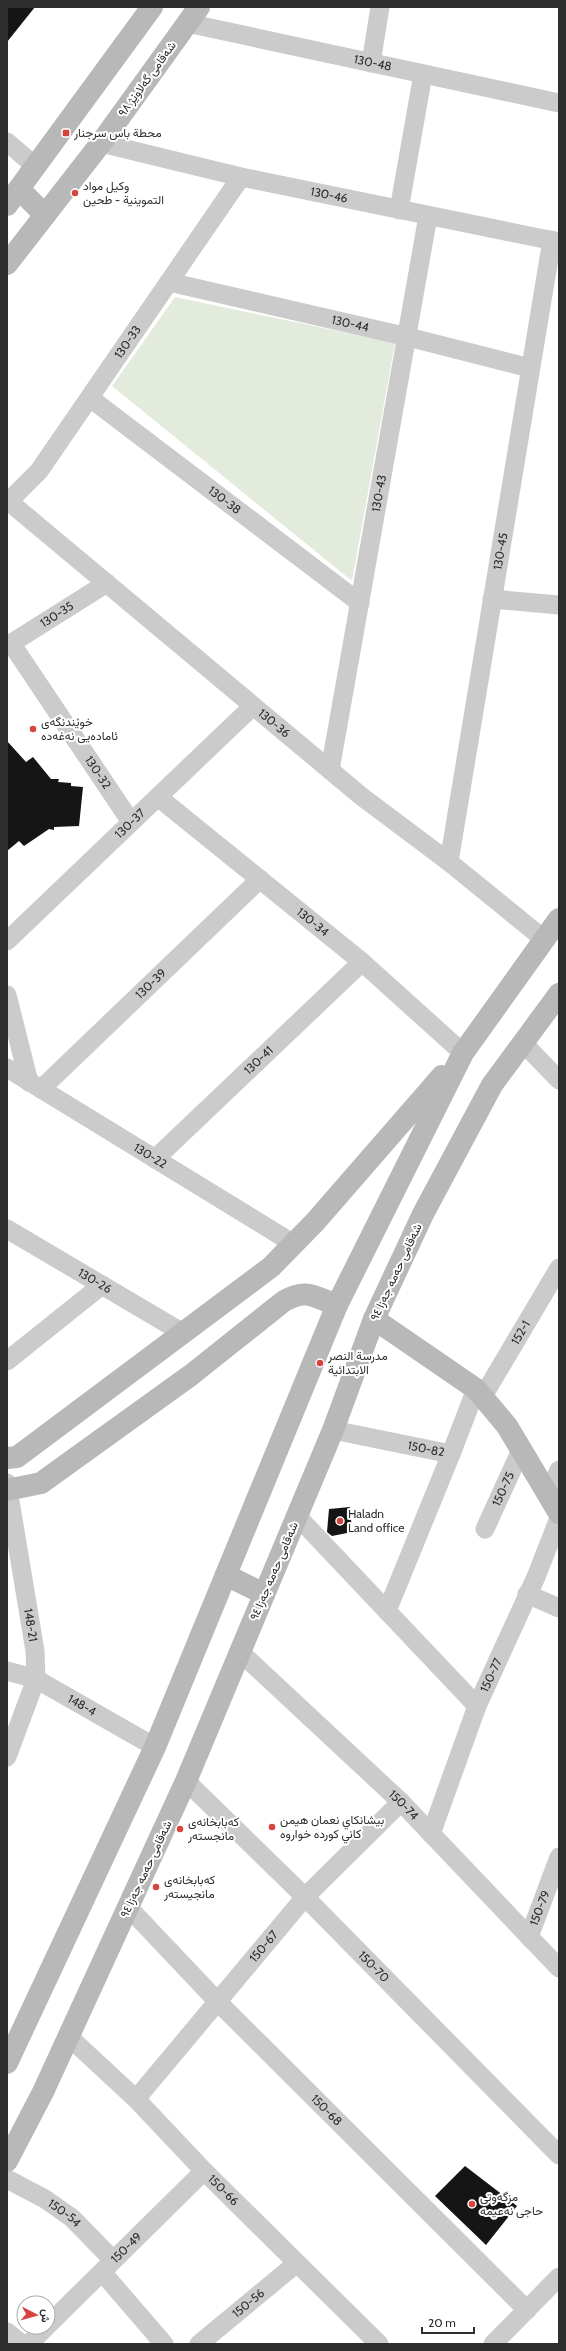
<svg xmlns="http://www.w3.org/2000/svg" width="566" height="2351" viewBox="0 0 566 2351" font-family="Cabin,Vazirmatn,sans-serif">
	<rect width="100%" height="100%" fill="#fff"/>
	<polygon fill="#e3ebdd" points="175,297 395,343 352,581 112,386"/>
	<g fill="#151515">
		<polygon points="7,7 35,7 7,42"/>
		<polygon points="7,741 26,762 33,757 51,779 59,779 58,782 71,783 71,786 83,787 79,826 54,827 54,830 49,829 24,846 19,841 7,851"/>
		<polygon points="350,1507 352,1532 332,1536 327,1532 329,1509"/>
		<polygon points="465,2166 517,2206 486,2245 435,2196"/>
	</g>
	<g fill="none" stroke-linecap="round" stroke-linejoin="round">
		<g stroke="#cbcbcb" stroke-width="19">
			<path id="s1" d="M187,23L559,103"/>
			<polyline points="371,63 380,7"/>
			<polyline points="7,142 35,166"/>
			<path id="s2" d="M101,143L241,177L559,242"/>
			<polyline points="399,210 423,74"/>
			<path id="s3" d="M169,282L408,337L530,368"/>
			<path id="s4" d="M90,398L360,603"/>
			<path id="s5" d="M7,500L361,796L449,862L545,940"/>
			<path id="s6" d="M9,501L39,471L241,177"/>
			<polyline points="492,599 559,605"/>
			<path id="s7" d="M11,643L131,822"/>
			<path id="s8" d="M7,646L107,583"/>
			<path id="s9" d="M330,770L428,216"/>
			<path id="s10" d="M158,797L362,962L463,1053"/>
			<path id="s11" d="M449,862L552,240"/>
			<path id="s12" d="M7,941L253,706"/>
			<polyline points="7,995 29,1082"/>
			<polyline points="523,1043 559,1080"/>
			<path id="s13" d="M7,1068L294,1244"/>
			<path id="s14" d="M41,1089L260,879"/>
			<path id="s15" d="M155,1159L362,962"/>
			<path id="s16" d="M7,1229L183,1333"/>
			<polyline points="7,1361 102,1285"/>
			<path id="s17" d="M482,1398L559,1268"/>
			<path id="s18" d="M333,1430L451,1454L476,1389"/>
			<path id="s19" d="M7,1483L35,1651L36,1679L7,1757"/>
			<polyline points="548,1495 559,1470"/>
			<polyline points="297,1516 477,1706"/>
			<path id="s20" d="M485,1529L521,1450"/>
			<polyline points="527,1594 559,1608"/>
			<polyline points="387,1611 451,1454"/>
			<path id="s21" d="M240,1652L401,1802L559,1968"/>
			<path id="s22" d="M7,1671L36,1679L155,1747"/>
			<path id="s23" d="M186,1781L305,1897L559,2155"/>
			<path id="s24" d="M431,1834L477,1706L536,1577L559,1518"/>
			<path id="s25" d="M128,1907L218,2002L527,2310"/>
			<path id="s26" d="M529,1937L559,1857"/>
			<path id="s27" d="M68,2036L136,2099L204,2171L379,2344"/>
			<path id="s28" d="M136,2099L305,1897L401,1802"/>
			<path id="s29" d="M7,2179L45,2199L72,2218L113,2260"/>
			<polyline points="102,2272 164,2344"/>
			<path id="s30" d="M48,2325L204,2171"/>
			<polyline points="7,2332 22,2344"/>
			<polyline points="29,2344 46,2327"/>
			<path id="s31" d="M199,2344L297,2263"/>
			<polyline points="493,2344 559,2277"/>
		</g>
		<g stroke="#b8b8b8" stroke-width="22">
			<polyline points="19,189 45,215"/>
			<polyline points="7,205 152,7"/>
			<polyline points="7,264 101,143 199,7"/>
			<polyline points="374,1319 476,1389 507,1426 559,1513"/>
			<polyline points="7,1458 17,1457 271,1267 315,1222 442,1076"/>
			<path d="M7,1490L41,1483L191,1375L284,1301C307,1288 314,1297 337,1305"/>
			<polyline points="226,1575 264,1594"/>
			<polyline points="7,2063 155,1747 337,1305 463,1053 559,919"/>
			<polyline points="7,2161 43,2092 186,1781 333,1430 374,1319 423,1214 492,1085 559,994"/>
		</g>
	</g>
	<g fill="#d7443e" stroke="#fff" stroke-width="1.5">
		<rect x="62" y="129" width="8" height="8" rx="2"/>
		<circle cx="75" cy="193" r="4"/>
		<circle cx="33" cy="729" r="4"/>
		<circle cx="320" cy="1363" r="4"/>
		<circle cx="340" cy="1521" r="4"/>
		<circle cx="272" cy="1827" r="4"/>
		<circle cx="180" cy="1829" r="4"/>
		<circle cx="156" cy="1887" r="4"/>
		<circle cx="472" cy="2204" r="4"/>
	</g>
	<g text-anchor="middle" stroke-width="4" stroke-linejoin="round" paint-order="stroke">
		<g font-size="12" fill="#2e2e2e" stroke="#fff">
			<text dy="4" stroke="none"><textPath href="#s1" startOffset="190">130-48</textPath></text>
			<text transform="translate(147 79) rotate(-54)" y="4">شەقامی گەلاوێژ ٩٨</text>
			<text dy="4" stroke="none"><textPath href="#s2" startOffset="234">130-46</textPath></text>
			<text dy="4" stroke="none"><textPath href="#s3" startOffset="186">130-44</textPath></text>
			<text dy="4" stroke="none"><textPath href="#s6" startOffset="199">130-33</textPath></text>
			<text dy="4" stroke="none"><textPath href="#s9" startOffset="281">130-43</textPath></text>
			<text dy="4" stroke="none"><textPath href="#s4" startOffset="169">130-38</textPath></text>
			<text dy="4" stroke="none"><textPath href="#s11" startOffset="315">130-45</textPath></text>
			<text dy="4" stroke="none"><textPath href="#s8" startOffset="59">130-35</textPath></text>
			<text dy="4" stroke="none"><textPath href="#s5" startOffset="348">130-36</textPath></text>
			<text dy="4" stroke="none"><textPath href="#s7" startOffset="156">130-32</textPath></text>
			<text dy="4" stroke="none"><textPath href="#s12" startOffset="170">130-37</textPath></text>
			<text dy="4" stroke="none"><textPath href="#s10" startOffset="199">130-34</textPath></text>
			<text dy="4" stroke="none"><textPath href="#s14" startOffset="152">130-39</textPath></text>
			<text dy="4" stroke="none"><textPath href="#s15" startOffset="143">130-41</textPath></text>
			<text dy="4" stroke="none"><textPath href="#s13" startOffset="168">130-22</textPath></text>
			<text transform="translate(396 1272) rotate(-65)" y="4">شەقامی حەمە جەزا ٩٤</text>
			<text dy="4" stroke="none"><textPath href="#s16" startOffset="102">130-26</textPath></text>
			<text dy="4" stroke="none"><textPath href="#s17" startOffset="76">152-1</textPath></text>
			<text dy="4" stroke="none"><textPath href="#s18" startOffset="95">150-82</textPath></text>
			<text dy="4" stroke="none"><textPath href="#s20" startOffset="44">150-75</textPath></text>
			<text transform="translate(274 1571) rotate(-67)" y="4">شەقامی حەمە جەزا ٩٤</text>
			<text dy="4" stroke="none"><textPath href="#s19" startOffset="144">148-21</textPath></text>
			<text dy="4" stroke="none"><textPath href="#s24" startOffset="170">150-77</textPath></text>
			<text dy="4" stroke="none"><textPath href="#s22" startOffset="83">148-4</textPath></text>
			<text dy="4" stroke="none"><textPath href="#s21" startOffset="224">150-74</textPath></text>
			<text transform="translate(146 1869) rotate(-65)" y="4">شەقامی حەمە جەزا ٩٤</text>
			<text dy="4" stroke="none"><textPath href="#s26" startOffset="31">150-79</textPath></text>
			<text dy="4" stroke="none"><textPath href="#s28" startOffset="199">150-67</textPath></text>
			<text dy="4" stroke="none"><textPath href="#s23" startOffset="264">150-70</textPath></text>
			<text dy="4" stroke="none"><textPath href="#s25" startOffset="284">150-68</textPath></text>
			<text dy="4" stroke="none"><textPath href="#s27" startOffset="219">150-66</textPath></text>
			<text dy="4" stroke="none"><textPath href="#s29" startOffset="67">150-54</textPath></text>
			<text dy="4" stroke="none"><textPath href="#s30" startOffset="110">150-49</textPath></text>
			<text dy="4" stroke="none"><textPath href="#s31" startOffset="64">150-56</textPath></text>
		</g>
		<g font-size="12" fill="#2e2e2e" stroke="#fff" text-anchor="start">
			<text x="74" y="137">محطة باس سرجنار</text>
			<text x="83" y="190">وكيل مواد<tspan x="83" dy="14">التموينية - طحين</tspan></text>
			<text x="41" y="726">خوێندنگەی<tspan x="41" dy="14">ئامادەیی نەغەدە</tspan></text>
			<text x="328" y="1360">مدرسة النصر<tspan x="328" dy="14">الابتدائية</tspan></text>
			<text x="348" y="1518">Haladn<tspan x="348" dy="14">Land office</tspan></text>
			<text x="280" y="1824">بيشانكاي نعمان هيمن<tspan x="280" dy="14">كاني كورده خواروه</tspan></text>
			<text x="188" y="1826">کەبابخانەی<tspan x="188" dy="14">مانجستەر</tspan></text>
			<text x="164" y="1884">كەبابخانەی<tspan x="164" dy="14">مانجیستەر</tspan></text>
			<text x="480" y="2201">مزگەوتی<tspan x="480" dy="14">حاجی نەعیمە</tspan></text>
		</g>
	</g>
	<rect width="566" height="2351" fill="none" stroke="#2e2e2e" stroke-width="16"/>
	<g transform="translate(36 2315) rotate(96)"><circle r="19" fill="#ffffff" stroke="#ababab"/>
	<path d="M0-3L7 15L0 10L-7 15Z" fill="#d7443e"/>
	<text y="-6" font-size="11" font-weight="bold" text-anchor="middle" fill="#2e2e2e">ش</text>
	</g>
	<path d="M422 2327v6h52v-6" fill="none" stroke="#2e2e2e" stroke-width="2"/>
	<text x="428" y="2327" font-size="12" fill="#2e2e2e" stroke="#ffffff" stroke-width="3" paint-order="stroke">20 m</text>
</svg>
